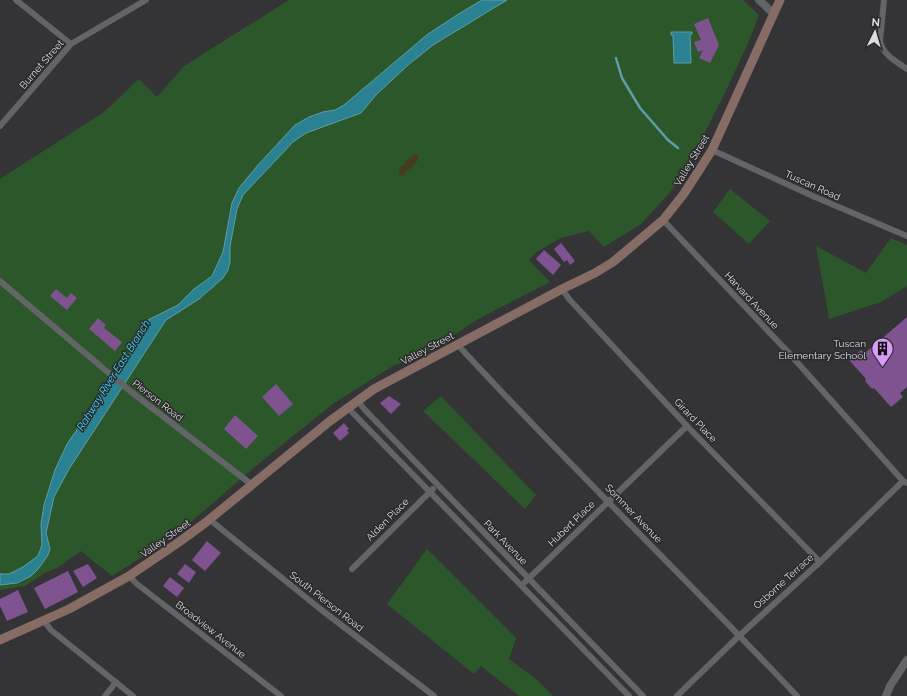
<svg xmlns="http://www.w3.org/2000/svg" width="907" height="696" viewBox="0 0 907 696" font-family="Raleway,sans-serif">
	<rect width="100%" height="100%" fill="#343437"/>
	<g fill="#2b572a">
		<polygon points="289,0 743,0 759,15 749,41 722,99 704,134 700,146 672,190 641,224 604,247 589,231 561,238 537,252 529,260 550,282 478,319 432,350 393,366 334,403 257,465 192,521 153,550 112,576 81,551 57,568 45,573 25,586 0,590 0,179 104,112 139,79 157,97 184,66"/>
		<polygon points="730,189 770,221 749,244 713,212"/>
		<polygon points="891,238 907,245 907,286 881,302 829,319 816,246 866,273"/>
		<polygon points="441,396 536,495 525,509 423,411"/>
		<polygon points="427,549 516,638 509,659 537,680 553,696 519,696 481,666 474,674 387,604"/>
	</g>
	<path fill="#443c1c" d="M415,154L418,155C419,161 413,168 407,170L404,176L400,175L399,172L400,167L404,165L406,160L411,158Z"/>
	<g fill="#2a8191" stroke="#5f9da8">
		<polygon points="482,0 507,0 433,45 408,65 376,95 361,113 306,133 293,142 243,195 237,209 230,246 230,262 228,270 223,278 199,299 166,320 69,469 54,497 46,533 50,549 48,555 39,568 31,576 17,583 0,585 0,574 9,574 23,567 38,556 42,545 41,524 44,505 55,470 67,444 128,357 140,332 148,320 178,305 194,289 212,276 223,252 232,203 239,188 258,165 295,125 309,117 323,112 335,110 344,105 428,34 457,15"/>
		<polygon points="671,32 692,32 692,34 690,35 691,63 674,63 673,35 671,35"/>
	</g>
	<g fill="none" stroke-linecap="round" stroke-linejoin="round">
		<polyline stroke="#5f9da8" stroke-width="2.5" points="616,58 622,78 640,108 668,140 678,148"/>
	</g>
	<g fill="#7e538f">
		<polygon points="708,18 719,45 710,63 699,58 703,50 698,52 694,42 701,40 694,24"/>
		<polygon points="561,243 575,261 570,265 567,260 564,262 554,249"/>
		<polygon points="544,250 561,265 553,275 536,259"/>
		<polygon points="56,289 67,298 71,293 77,298 67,310 50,296"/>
		<polygon points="907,317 907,387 900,393 903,397 891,407 874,388 872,389 865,381 866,379 849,360 861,350 865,353"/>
		<polygon points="98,318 106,325 104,328 122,342 115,351 89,329"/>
		<polygon points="276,384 293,404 279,416 262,397"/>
		<polygon points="389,396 401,404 391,414 380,403"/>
		<polygon points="235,415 258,436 246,449 224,429"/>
		<polygon points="344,423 349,429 347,430 349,433 340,441 333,433"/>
		<polygon points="207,541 221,553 205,571 192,560"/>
		<polygon points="88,564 97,578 83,587 73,571"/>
		<polygon points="185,564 196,572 189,583 177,574"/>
		<polygon points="68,571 78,592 45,609 34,588"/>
		<polygon points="170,577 184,588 177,597 163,586"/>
		<polygon points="18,590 28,612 7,621 0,606 0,599"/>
	</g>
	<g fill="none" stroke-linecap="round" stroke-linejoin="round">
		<g stroke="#636467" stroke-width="6">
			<polyline points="16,0 71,44"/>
			<path d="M884,0L880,41C883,55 896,61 907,69"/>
			<polyline points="0,126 71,44 146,0"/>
			<polyline points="712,150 815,197 907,236"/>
			<polyline points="663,220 788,352 903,481 907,483"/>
			<polyline points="0,281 130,391 251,484"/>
			<polyline points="562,289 569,299 687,426 820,562"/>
			<path d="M457,344C567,464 685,577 797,696"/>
			<polyline points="357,400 365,410 643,696"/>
			<polyline points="347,407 629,696"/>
			<polyline points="209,519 319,608 434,696"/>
			<polyline points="352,569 433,489"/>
			<polyline points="129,576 137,584 281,696"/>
			<polyline points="525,582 687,426"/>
			<polyline points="44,621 51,630 133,696"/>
			<polyline points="105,696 116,682"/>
			<polyline points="677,696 740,635 820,562 903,481"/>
		</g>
		<g stroke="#636467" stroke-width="8">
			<polyline points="759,0 773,13"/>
			<polyline points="886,696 890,686 907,660"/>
		</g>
		<polyline stroke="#866c65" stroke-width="9" points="0,640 69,609 129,576 179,542 205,523 330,421 374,389 562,289 595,273 613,262 663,220 683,195 696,175 712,150 780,0"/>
	</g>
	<defs>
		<symbol id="building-pin" viewBox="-11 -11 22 30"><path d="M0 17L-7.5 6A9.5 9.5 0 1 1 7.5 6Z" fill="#d79bf9" stroke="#2a2a2d"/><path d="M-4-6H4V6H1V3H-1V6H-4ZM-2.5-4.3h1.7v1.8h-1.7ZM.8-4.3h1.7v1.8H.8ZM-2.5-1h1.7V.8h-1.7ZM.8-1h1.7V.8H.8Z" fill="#111"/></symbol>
	</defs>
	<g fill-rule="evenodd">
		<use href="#building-pin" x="870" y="336" width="25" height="34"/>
	</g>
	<g text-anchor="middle" stroke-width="3" stroke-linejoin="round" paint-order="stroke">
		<g font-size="10" fill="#dcddde" stroke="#2a2a2d">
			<text transform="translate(41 64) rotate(-49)" y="4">Burnet Street</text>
			<text transform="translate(691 160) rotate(-59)" y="4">Valley Street</text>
			<text transform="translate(813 185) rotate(24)" y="4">Tuscan Road</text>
			<text transform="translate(752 300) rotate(47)" y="4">Harvard Avenue</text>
			<text transform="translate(427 348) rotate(-28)" y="4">Valley Street</text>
			<text transform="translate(158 400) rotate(38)" y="4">Pierson Road</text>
			<text transform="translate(696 420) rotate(46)" y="4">Girard Place</text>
			<text transform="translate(634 513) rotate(46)" y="4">Sommer Avenue</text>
			<text transform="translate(387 519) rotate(-45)" y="4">Alden Place</text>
			<text transform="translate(571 523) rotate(-44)" y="4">Hubert Place</text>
			<text transform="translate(165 538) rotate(-35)" y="4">Valley Street</text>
			<text transform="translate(506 542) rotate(46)" y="4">Park Avenue</text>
			<text transform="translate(783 581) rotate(-42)" y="4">Osborne Terrace</text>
			<text transform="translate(327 601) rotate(38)" y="4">South Pierson Road</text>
			<text transform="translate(211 629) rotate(38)" y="4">Broadview Avenue</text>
		</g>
		<g font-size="10" fill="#dcddde" stroke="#2a2a2d" text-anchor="end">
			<text x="866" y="347">Tuscan<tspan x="866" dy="12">Elementary School</tspan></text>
		</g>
		<g font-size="11" font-style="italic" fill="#39dffc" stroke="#2a2a2d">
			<text transform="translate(113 375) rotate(-58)" y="4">Rahway River East Branch</text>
		</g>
	</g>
	<g transform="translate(875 32) rotate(5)" stroke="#2a2a2d" stroke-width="3" paint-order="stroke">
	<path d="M0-3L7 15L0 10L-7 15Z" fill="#dcddde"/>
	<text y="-6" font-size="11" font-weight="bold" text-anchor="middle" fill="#dcddde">N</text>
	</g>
</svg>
